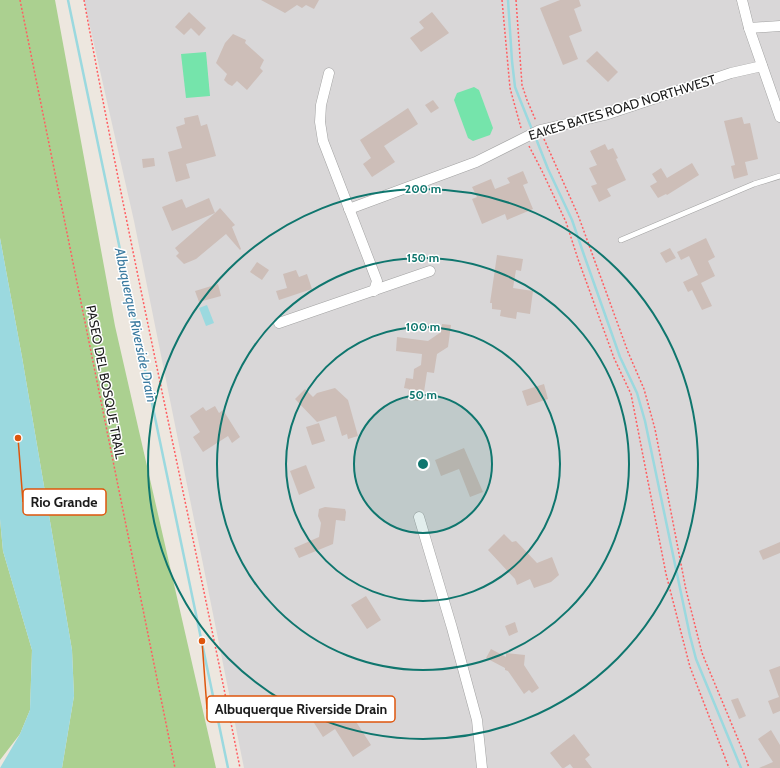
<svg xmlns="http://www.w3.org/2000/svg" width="780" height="768" viewBox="0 0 780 768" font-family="Cabin,sans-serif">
	<rect width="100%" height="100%" fill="#ede7df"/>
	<polygon fill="#d9d7d8" points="84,0 780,0 780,768 244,768 134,221"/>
	<g fill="#abd090">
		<polygon points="0,0 55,0 115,326 216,768 62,768 74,696 72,650 22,357 0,238"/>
		<polygon points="0,519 3,551 32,650 30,710 20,734 0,760"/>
	</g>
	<g fill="#75e4ab">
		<polygon points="206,52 210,96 186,98 181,54"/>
		<polygon points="474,87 479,90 493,128 490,135 473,141 468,138 454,100 457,93"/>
	</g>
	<g fill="#9bd9df">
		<polygon points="0,238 22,357 72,650 74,696 62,768 0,768 20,734 30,710 32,650 3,551 0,519"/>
		<polygon points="207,305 214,323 206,326 199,308"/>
	</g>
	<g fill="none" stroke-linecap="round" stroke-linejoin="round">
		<g stroke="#9bd9df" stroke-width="2.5">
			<polyline points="68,0 228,768"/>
			<polyline points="508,0 512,61 515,87 533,132"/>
			<polyline points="535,136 548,169 572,220 584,255 620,357 637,393 645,421 690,636 696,659 741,768"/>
		</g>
	</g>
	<g fill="#cdbeb8">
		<polygon points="261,0 319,0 314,9 306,5 302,8 297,5 285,13"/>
		<polygon points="560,0 579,0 581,6 574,9 582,31 569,36 578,59 563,65 540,8"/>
		<polygon points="189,12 206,28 199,36 191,28 184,35 175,27"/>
		<polygon points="432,12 449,33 421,52 410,38 424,28 419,22"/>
		<polygon points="233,34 246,40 245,43 264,60 260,68 263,71 247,90 237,81 232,86 228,84 224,80 227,74 216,63 225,43"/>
		<polygon points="597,51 618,72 608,82 586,61"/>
		<polygon points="433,100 439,108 431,113 425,105"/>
		<polygon points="408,108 418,124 384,146 395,162 372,177 363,164 371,158 360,140"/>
		<polygon points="198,115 201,126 207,124 216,156 186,164 190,178 176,182 168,152 182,148 176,127 185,124 184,118"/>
		<polygon points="742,117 744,124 750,123 758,159 745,162 748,175 734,179 731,166 735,165 724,121"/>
		<polygon points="605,144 608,150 613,148 618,158 616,159 626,180 607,189 611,196 599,202 591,186 597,184 589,168 597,165 590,151"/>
		<polygon points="154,158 155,166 143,168 142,159"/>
		<polygon points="692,163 699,175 667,195 666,194 658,198 650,186 657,182 652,174 661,168 667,178"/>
		<polygon points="523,171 528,183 523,185 533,209 507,220 505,214 482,224 472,199 477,197 472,187 491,179 495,189 510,183 507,178"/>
		<polygon points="209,198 215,213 220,208 235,225 232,227 241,249 240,250 226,234 196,259 184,264 176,256 179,253 175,248 215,213 172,231 162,207 182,199 186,208"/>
		<polygon points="706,238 715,257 708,261 715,276 701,283 712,306 702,310 692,290 688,292 683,282 698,275 689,256 681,260 677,252"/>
		<polygon points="670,248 676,258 666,263 660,253"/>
		<polygon points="497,255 523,259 521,271 516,270 513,288 533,291 530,314 517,312 516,319 500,316 501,310 492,309 492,303 490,303"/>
		<polygon points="257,262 269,270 262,280 250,272"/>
		<polygon points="296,270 299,277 307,274 312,289 279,300 276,291 287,288 283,274"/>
		<polygon points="218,284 221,296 199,302 195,291"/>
		<polygon points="442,324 451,325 448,347 437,354 434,373 427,372 424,392 421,394 420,401 410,400 408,396 409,389 404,388 406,378 413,379 414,369 421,365 422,354 396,351 397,337 428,341 441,332"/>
		<polygon points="544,384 548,399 527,406 522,391"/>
		<polygon points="335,388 348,400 358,436 348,439 347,434 342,436 336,416 317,422 295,399 305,389 313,397 317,393"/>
		<polygon points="215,406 219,413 223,410 240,437 232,443 228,436 203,452 193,437 200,432 190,416 203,407 206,411"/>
		<polygon points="319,423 325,441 312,445 306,427"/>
		<polygon points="464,448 483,492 470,497 459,469 441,476 435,460"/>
		<polygon points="306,465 315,488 299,495 290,471"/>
		<polygon points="325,507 345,509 346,512 345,521 336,520 333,544 299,558 294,548 319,537 321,523 318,516 319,509"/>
		<polygon points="504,534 512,542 516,541 537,563 552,557 559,575 551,582 534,588 530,579 517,585 515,579 488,550"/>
		<polygon points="780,542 780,553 763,560 759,551"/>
		<polygon points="366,596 381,620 367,629 351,605"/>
		<polygon points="515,622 518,632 509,636 505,626"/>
		<polygon points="491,649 506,657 506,653 525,655 524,665 539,688 532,693 529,690 524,694 508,671 505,670 505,668 486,658"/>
		<polygon points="780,666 780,711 773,714 768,701 779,697 769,670"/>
		<polygon points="738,698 746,716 739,719 731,700"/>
		<polygon points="332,701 338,711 342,708 347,717 351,714 371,745 353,757 335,729 323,737 309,715"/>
		<polygon points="771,730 780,745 780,768 759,768 773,762 758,739"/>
		<polygon points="574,734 590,755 585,759 592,768 573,768 570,764 564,768 562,768 550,753"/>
	</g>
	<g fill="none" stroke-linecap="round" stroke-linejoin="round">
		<defs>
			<polyline id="lane" points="621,240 754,184 780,176"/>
			<g id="street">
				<polyline points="742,0 749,28 780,117"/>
				<polyline points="749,28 780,26"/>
				<polyline points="329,73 321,105 320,122 323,141 377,281 374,291"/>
				<polyline points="349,209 476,162 540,130 605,115 731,73 762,66"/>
				<polyline points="279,323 430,271"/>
				<polyline points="419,517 452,628 477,720 482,768"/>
			</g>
		</defs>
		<use href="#lane" stroke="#a2a2a2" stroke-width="6"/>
		<use href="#street" stroke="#a2a2a2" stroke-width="11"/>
		<g stroke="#ff5e62" stroke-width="1.5" stroke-dasharray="2 2" stroke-linecap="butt">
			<polyline points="20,0 175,768"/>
			<path d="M84,0C131,257 189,512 240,768"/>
			<polyline points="502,0 510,88 521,128"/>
			<polyline points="516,0 522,85 527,100 536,121"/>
			<polyline points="544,139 578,215 628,352 644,389 655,429 686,590 702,653 745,756 749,768"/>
			<polyline points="529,146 542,171 566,222 578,259 614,358 631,394 666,574 690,667 729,768"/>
		</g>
		<use href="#lane" stroke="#fff" stroke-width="5"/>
		<use href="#street" stroke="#fff" stroke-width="10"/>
	</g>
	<circle cx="423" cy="464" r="69" fill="#0f766e" fill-opacity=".12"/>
	<g fill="none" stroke="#0f766e" stroke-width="2">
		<circle cx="423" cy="464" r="69"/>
		<circle cx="423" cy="464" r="137"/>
		<circle cx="423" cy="464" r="206"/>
		<circle cx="423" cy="464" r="275"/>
	</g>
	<g text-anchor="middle" stroke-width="3" stroke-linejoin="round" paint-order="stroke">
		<g font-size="13" fill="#1b1b1b" stroke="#fff">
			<text transform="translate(622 107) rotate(-17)" y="5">EAKES BATES ROAD NORTHWEST</text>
			<text transform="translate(106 382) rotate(79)" y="5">PASEO DEL BOSQUE TRAIL</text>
		</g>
		<g font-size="14" font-style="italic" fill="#3c7ba0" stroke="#fff">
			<text transform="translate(136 325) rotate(78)" y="5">Albuquerque Riverside Drain</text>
		</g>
	</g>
	<circle cx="423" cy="464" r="6" fill="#0f766e" stroke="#fff" stroke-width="2"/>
	<g font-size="12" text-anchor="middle" font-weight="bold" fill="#0f766e" stroke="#fff" stroke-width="3" stroke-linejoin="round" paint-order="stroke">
		<text x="423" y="193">200 m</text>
		<text x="423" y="262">150 m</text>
		<text x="423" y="331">100 m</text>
		<text x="423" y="399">50 m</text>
	</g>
	<path fill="none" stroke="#de560d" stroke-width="1.5" d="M18 438L23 502M202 641L207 709"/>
	<g fill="#de560d" stroke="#fff" stroke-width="1.5">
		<circle cx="18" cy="438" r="4"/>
		<circle cx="202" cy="641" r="4"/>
	</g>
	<g fill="#fff" stroke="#de560d" stroke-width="1.5">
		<rect x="23" y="489" width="83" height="26" rx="4"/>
		<rect x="207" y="696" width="188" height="26" rx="4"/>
	</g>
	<g font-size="14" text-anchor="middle" font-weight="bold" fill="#1b1b1b">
		<text x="64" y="507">Rio Grande</text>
		<text x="301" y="714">Albuquerque Riverside Drain</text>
	</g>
</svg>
